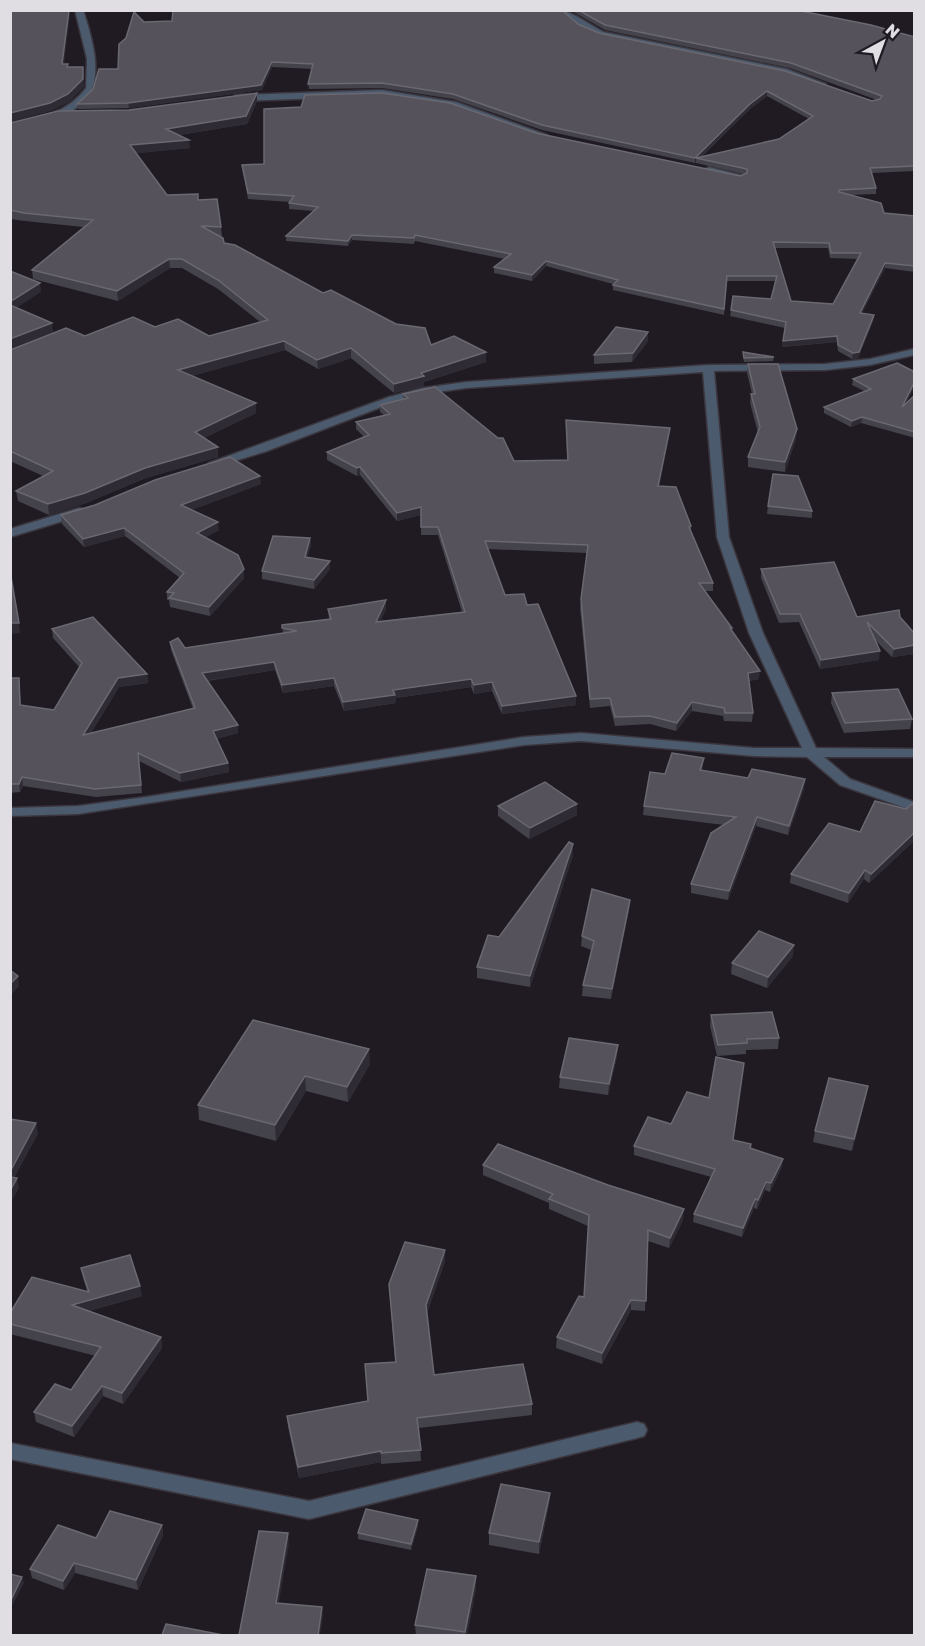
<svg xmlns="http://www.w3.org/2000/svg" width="925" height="1646" viewBox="0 0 925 1646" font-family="'Golos Text',sans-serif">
	<rect width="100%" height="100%" fill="#201b23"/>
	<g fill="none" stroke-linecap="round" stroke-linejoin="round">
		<defs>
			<g id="minor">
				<path d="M75,10H83C111,94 94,114 10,130V124C40,119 67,113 86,88L87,59Z"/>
				<path d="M558,10C571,10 591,26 604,32L787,69L826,84L822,87L785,74L599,36L579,27Z"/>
				<polygon points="382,90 456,102 547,135 539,137 451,106 382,96 236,101 232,98 236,95"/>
				<polygon points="709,167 745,176 740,179 706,172 704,170"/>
				<polygon points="914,349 914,355 870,365 825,370 714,371 729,537 763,633 816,748 914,749 914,757 824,757 850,779 914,802 914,811 840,785 807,757 754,756 581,741 524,745 78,814 10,816 10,808 78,806 146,797 524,737 581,733 754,748 802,748 749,633 717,537 703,372 466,388 424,394 397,401 267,451 215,467 209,463 389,397 423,388 466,382 708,365 825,364 870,359"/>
				<polygon points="79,508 83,509 85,512 83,515 10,537 10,529"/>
				<polygon points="637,1422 644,1424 647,1430 644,1436 637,1438 309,1519 10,1459 10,1443 309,1501"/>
			</g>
		</defs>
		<use href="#minor" stroke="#3b363e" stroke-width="3"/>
		<use href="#minor" fill="#4b5a6c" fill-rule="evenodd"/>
	</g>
	<g fill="#44424b" fill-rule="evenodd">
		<path d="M570,10H796L915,37V171L872,173L876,188V194L850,195L884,213L915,216V272L885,268L862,313L874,315L873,321L858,358L852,359L838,351L837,342L782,347L785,328L730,316L731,310L771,299L775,281H727L724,315L613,290V284L546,266L532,281L494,273V267L505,259L415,241L414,244L352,240L348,246L286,241V236L313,211L289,209V203L290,202L248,199L242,165L264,164L536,133L740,176L744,174L696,163V162L695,163L542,130L453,99L382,88L309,89L308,84L312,69L272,67L262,90L129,108L78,109L77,104L118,69L144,22L578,24L599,33L872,101L877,100L790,68L605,30ZM767,96L809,119L779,139L701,157L750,109ZM774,248H828L830,258L858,259L833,304L791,301Z"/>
		<polygon points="257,101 247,124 179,135 190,148 136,153 167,195 198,200 221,227 222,236 219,236 224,243 323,293 431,345 486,352 486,362 424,382 424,386 394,393 351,358 318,369 285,350 192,376 256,403 256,413 204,438 218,457 146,478 86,503 49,515 18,501 16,491 43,476 10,461 10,350 85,336 155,327 209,336 260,322 218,289 182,268 170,268 118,301 33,279 32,270 83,227 25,221 10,219 10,123 129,110"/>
		<polygon points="648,341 632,362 594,364 594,355"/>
		<polygon points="743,352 774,357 773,361 744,362 743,356"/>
		<polygon points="748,364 796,439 785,472 748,467 748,457 758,433 750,403 751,394 752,394 747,373"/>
		<polygon points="915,372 915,385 906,403 915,395 915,438 861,423 851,427 824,413 824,407 864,391 852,385 853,379"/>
		<polygon points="403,394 514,461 567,460 566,420 670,428 669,436 659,486 691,526 691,531 713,583 713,591 704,591 732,631 759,679 749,681 753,713 752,722 724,721 723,716 692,711 676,731 650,724 615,726 610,706 590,708 580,608 587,553 488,549 505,595 527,605 576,696 576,705 502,714 492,691 474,694 471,687 396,698 396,703 344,711 334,686 283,693 275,670 207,681 238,733 216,739 228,763 229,772 181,782 139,761 142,793 96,797 23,786 20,792 10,793 10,678 19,678 21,705 54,710 80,668 53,638 52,629 147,674 148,683 119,687 91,733 193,709 171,650 170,642 185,648 283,633 282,625 329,619 328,609 386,609 380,621 462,612 438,535 421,535 421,515 397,521 360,475 357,476 327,460 327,452 364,437 356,429 356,422 384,415 380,412 380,405 403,399"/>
		<polygon points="261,484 191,510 219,530 205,537 244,569 244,578 210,616 170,607 169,600 167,600 167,592 180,578 125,536 84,547 62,524 61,515"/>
		<polygon points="768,506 812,511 812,518 767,514"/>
		<polygon points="310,538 311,546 307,557 330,561 330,569 314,589 262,579 262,571"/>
		<polygon points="761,569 857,617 900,617 915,634 915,654 892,657 875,640 879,660 820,669 799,622 779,623 761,578"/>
		<polygon points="832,693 912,719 910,729 844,733 831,703"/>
		<polygon points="704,758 702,770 804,789 788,835 756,826 728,900 691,893 691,884 724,825 643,815 644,806 665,774"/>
		<polygon points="577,804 577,815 529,839 498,816 498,806"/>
		<polygon points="915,806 915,840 869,883 864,879 848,903 790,883 791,874 860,832 906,809"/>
		<polygon points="573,855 530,987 477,978 477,967"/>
		<polygon points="630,900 629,910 611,999 582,996 583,985 591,950 581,946 582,936"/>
		<polygon points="793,956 767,988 731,974 732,963"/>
		<polygon points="711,1015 779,1038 778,1049 746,1050 746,1054 717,1056 710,1026"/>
		<polygon points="253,1020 370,1064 348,1102 306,1091 276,1141 199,1120 198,1105"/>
		<polygon points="617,1056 608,1095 559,1088 560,1077"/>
		<polygon points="866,1097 852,1151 813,1142 815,1131"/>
		<polygon points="733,1140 751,1144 751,1148 782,1167 770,1192 765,1190 757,1209 754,1208 742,1237 693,1222 694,1214 711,1177 634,1155 634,1146"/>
		<polygon points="483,1165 683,1220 669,1248 648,1241 645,1311 631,1310 602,1364 556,1348 557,1337 584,1297 588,1226 549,1209 549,1203 483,1175"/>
		<polygon points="445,1250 445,1261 427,1313 434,1375 532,1404 532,1415 419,1428 421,1461 381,1464 381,1462 299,1478 288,1427 287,1416 368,1401 365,1364 395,1362 389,1284"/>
		<polygon points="81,1268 142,1296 89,1311 161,1337 162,1348 123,1404 103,1396 74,1437 36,1422 34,1412 71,1390 96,1356 10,1334 10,1313 87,1291 83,1278"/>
		<polygon points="550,1493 549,1504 539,1554 489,1545 489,1533"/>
		<polygon points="418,1520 418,1526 411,1550 358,1539 358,1533"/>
		<polygon points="162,1525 163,1535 138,1590 75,1573 64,1590 32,1578 30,1569 96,1538"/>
		<polygon points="476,1576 476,1588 467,1635 416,1635 415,1625"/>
	</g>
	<g fill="#2e2b34">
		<polygon points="69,10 70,15 63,72 62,64"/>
		<polygon points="272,62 272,67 262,90 129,108 128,103"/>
		<polygon points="83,67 84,87 69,102 51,111 10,122 10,113"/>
		<polygon points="767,91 767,96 750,109 699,158 696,158 696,162 695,163 695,158 750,104"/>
		<polygon points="257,93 257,101 247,124 166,137 166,129"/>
		<polygon points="189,140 190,148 131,154 130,145"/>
		<polygon points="352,235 352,240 348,246 348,241"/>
		<polygon points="169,259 170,268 118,301 117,291"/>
		<polygon points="546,261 546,266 532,281 532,275"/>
		<polygon points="885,263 885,268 859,319 860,313"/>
		<polygon points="40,283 41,292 10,312 10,302"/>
		<polygon points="874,315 873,321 858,358 852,359 853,353"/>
		<polygon points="52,323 53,332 10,349 10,339"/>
		<polygon points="648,332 648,341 632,362 633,353"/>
		<polygon points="837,336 837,342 782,347 783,341"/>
		<polygon points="284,341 285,350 178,380 178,370"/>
		<polygon points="351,348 351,358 318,369 317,360"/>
		<polygon points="486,352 486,362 424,382 424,386 394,393 394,384 421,373"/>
		<polygon points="915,381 915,385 901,413 902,407"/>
		<polygon points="256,403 256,413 196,442 195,432"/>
		<polygon points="862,417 861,423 851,427 852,421"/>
		<polygon points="670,428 669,436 658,494 658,486"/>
		<polygon points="797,429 796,439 785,472 785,462"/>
		<polygon points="218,447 218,457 146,478 86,503 49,515 48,504 145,468"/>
		<polygon points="360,467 360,475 357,476 357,468"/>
		<polygon points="260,476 261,484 182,514 181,505"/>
		<polygon points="421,507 421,515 397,521 397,513"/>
		<polygon points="218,522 219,530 198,542 197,533"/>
		<polygon points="124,528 125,536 84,547 83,539"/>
		<polygon points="310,538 311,546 305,565 305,557"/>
		<polygon points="330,561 330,569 314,589 314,580"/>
		<polygon points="244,569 244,578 210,616 209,607"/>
		<polygon points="386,600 386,609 377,630 376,622"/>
		<polygon points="10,623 19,623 20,633 10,634"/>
		<polygon points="915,645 915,654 892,657 894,649"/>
		<polygon points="880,651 879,660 820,669 821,660"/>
		<polygon points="274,662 275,670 203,681 202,673"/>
		<polygon points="760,671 759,679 748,681 748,673"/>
		<polygon points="147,674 148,683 119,687 84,744 83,735 118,678"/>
		<polygon points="334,678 334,686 283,693 282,685"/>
		<polygon points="471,679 471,687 396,698 396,703 344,711 343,702 393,690"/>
		<polygon points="492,682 492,691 474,694 474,685"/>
		<polygon points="576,696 576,705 502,714 502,706"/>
		<polygon points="692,702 692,711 676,731 677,723"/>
		<polygon points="238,725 238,733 213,740 213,731"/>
		<polygon points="228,763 229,772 181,782 180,773"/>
		<polygon points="22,777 23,786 20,792 19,784"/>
		<polygon points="805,779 804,789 788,835 789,826"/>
		<polygon points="577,804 577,815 529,839 530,828"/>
		<polygon points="757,817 756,826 728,900 729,891"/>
		<polygon points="915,832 915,840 869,883 871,874"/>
		<polygon points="573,844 573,855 530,987 530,976"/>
		<polygon points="865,870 864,879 848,903 849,893"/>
		<polygon points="630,900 629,910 611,999 612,989"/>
		<polygon points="794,945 793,956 767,988 768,977"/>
		<polygon points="18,976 19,986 10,996 10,984"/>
		<polygon points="618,1045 617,1056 608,1095 609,1084"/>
		<polygon points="369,1049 370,1064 348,1102 347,1087"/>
		<polygon points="305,1076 306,1091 276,1141 275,1125"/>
		<polygon points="868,1086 866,1097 852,1151 854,1139"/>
		<polygon points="36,1123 38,1134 10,1186 10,1172"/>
		<polygon points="783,1159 782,1167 770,1192 771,1183"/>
		<polygon points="17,1178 19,1188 10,1204 10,1191"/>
		<polygon points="766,1182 765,1190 757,1209 758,1200"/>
		<polygon points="755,1199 754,1208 742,1237 743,1228"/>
		<polygon points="684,1209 683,1220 669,1248 670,1238"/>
		<polygon points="445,1250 445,1261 426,1316 426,1305"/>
		<polygon points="140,1286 142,1296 74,1315 72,1305"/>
		<polygon points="631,1300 631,1310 602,1364 602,1353"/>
		<polygon points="161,1337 162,1348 123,1404 122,1393"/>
		<polygon points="102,1386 103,1396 74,1437 72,1426"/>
		<polygon points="381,1451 381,1462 299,1478 298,1467"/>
		<polygon points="550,1493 549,1504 539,1554 539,1542"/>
		<polygon points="418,1520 418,1526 411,1550 411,1544"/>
		<polygon points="162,1525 163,1535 138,1590 136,1580"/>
		<polygon points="288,1533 289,1544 277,1613 276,1603"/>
		<polygon points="74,1563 75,1573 64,1590 63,1581"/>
		<polygon points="476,1576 476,1588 467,1635 465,1635"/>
		<polygon points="22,1577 24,1583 12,1606 11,1600"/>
		<polygon points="322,1607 323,1617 320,1635 318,1635"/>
	</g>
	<g fill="#55525c" stroke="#6a6871" stroke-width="1.5" fill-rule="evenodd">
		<polygon points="10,10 69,10 62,64 68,64 67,67 83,67 83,79 68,94 50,103 10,113"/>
		<path d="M173,10H562L578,24L599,33L785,71L872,101L880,99L882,96L791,63L605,25L578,10H796L871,25L915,37V166L870,168L876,188L839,190V192L881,203L884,213L915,216V266L885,263L860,313L874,315L859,352L853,353L838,345L837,336L783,341L786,322L731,310L733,296L771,299L777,276H727L724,309L613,285L618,280L546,261L532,275L494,267L511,254L415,235L414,238L352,235L348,241L286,236L318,207L289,203L294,196L248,193L242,165L264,164V109L301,107L305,95L382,93L450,103L536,133L740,176L747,173V169L696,158L779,139L813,116L767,91L750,104L695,158L542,125L453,94L382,83L308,84L313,64L272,62L261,85L128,103L77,104L93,89L99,69H118L119,44L126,38L134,12L144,22L172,21ZM773,242L829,243L831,253H861L833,304L791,301Z"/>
		<polygon points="257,93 246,116 166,129 189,140 130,145 167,195 198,194 198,200 217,199 221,227 201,226 223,238 224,243 235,245 323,293 331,290 396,324 425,328 431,345 454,336 486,352 421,373 424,376 394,384 351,348 317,360 284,341 178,370 256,403 195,432 218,447 145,468 85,493 48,504 16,491 53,471 10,451 10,350 66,328 85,336 133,317 155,327 178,319 209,336 268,320 218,280 182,259 169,259 117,291 32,270 93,220 24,213 10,210 10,123 58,111 129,110"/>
		<polygon points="10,271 40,283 10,302"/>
		<polygon points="10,305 52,323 10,339"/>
		<polygon points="616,327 648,332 633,353 594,355"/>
		<polygon points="743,352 774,357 744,358"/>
		<polygon points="897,363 915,372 915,381 902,407 915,395 915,432 862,417 852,421 824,407 871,389 853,379"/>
		<polygon points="748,364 778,364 797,429 785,462 748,457 760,427 751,394 755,394"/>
		<polygon points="435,387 498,438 503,438 514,461 568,460 566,420 670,428 658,486 676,487 691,526 689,527 713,583 699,583 732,628 730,628 760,671 748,673 753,713 725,713 724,708 692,702 677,723 650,716 615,717 610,698 590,699 581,599 588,545 485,541 505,595 524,594 527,605 538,604 576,696 502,706 492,682 474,685 471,679 393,690 395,695 343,702 334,678 282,685 274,662 202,673 238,725 213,731 228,763 180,773 138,753 141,785 95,789 22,777 19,784 10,784 10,678 19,678 20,705 54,710 82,663 52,629 93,617 147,674 118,678 83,735 195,708 170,642 178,638 185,648 297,631 282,628 282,625 331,619 328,609 386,600 376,622 465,612 438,527 421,527 421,507 397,513 360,467 357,468 327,452 369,435 356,422 390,414 380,405 408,398 403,394"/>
		<polygon points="230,457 260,476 181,505 218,522 197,533 238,555 244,569 209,607 169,598 174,593 167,592 184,573 124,528 83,539 61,515 95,505 155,480"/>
		<polygon points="773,474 798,476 812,511 768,506"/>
		<polygon points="273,536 310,538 305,557 330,561 314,580 262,571"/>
		<polygon points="834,562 857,617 899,610 900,617 915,634 915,645 894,649 867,622 880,651 821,660 800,614 780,614 761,569"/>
		<polygon points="10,571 19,623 10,623"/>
		<polygon points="898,689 912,719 845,723 832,693"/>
		<polygon points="672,753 704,758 700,770 748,778 752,769 805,779 789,826 757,817 729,891 691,884 711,833 736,817 644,806 650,772 665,774"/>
		<polygon points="545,782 577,804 530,828 498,806"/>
		<polygon points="875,801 906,809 912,804 915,806 915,832 871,874 865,870 849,893 791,874 829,823 860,832"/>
		<polygon points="569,842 573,844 530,976 477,967 488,935 499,937"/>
		<polygon points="592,889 630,900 612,989 583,985 594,941 582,936"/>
		<polygon points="759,931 794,945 768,977 732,963"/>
		<polygon points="10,970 18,976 10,984"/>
		<polygon points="772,1012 779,1038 747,1039 747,1043 718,1045 711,1015"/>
		<polygon points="253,1020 369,1049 347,1087 305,1076 275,1125 198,1105"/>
		<polygon points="569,1038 618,1045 609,1084 560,1077"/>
		<polygon points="716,1057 744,1063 733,1140 751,1144 750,1148 783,1159 771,1183 766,1182 758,1200 755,1199 743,1228 694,1214 715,1169 634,1146 648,1117 671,1124 687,1092 709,1098"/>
		<polygon points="829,1078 868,1086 854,1139 815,1131"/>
		<polygon points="10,1119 36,1123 10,1172"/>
		<polygon points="498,1144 608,1185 684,1209 670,1238 648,1230 646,1301 631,1300 602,1353 557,1337 579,1296 584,1297 589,1215 549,1199 553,1194 483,1165"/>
		<polygon points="10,1177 17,1178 10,1191"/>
		<polygon points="405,1242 445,1250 426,1305 434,1375 523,1364 532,1404 417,1418 421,1450 381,1453 381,1451 298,1467 287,1416 368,1401 365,1364 396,1362 389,1284"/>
		<polygon points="130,1255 140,1286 72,1305 161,1337 122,1393 102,1386 72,1426 34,1412 55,1384 71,1390 101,1347 10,1324 10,1313 32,1277 89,1292 81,1268"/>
		<polygon points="501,1484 550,1493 539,1542 489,1533"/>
		<polygon points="366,1509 418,1520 411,1544 358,1533"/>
		<polygon points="110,1511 162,1525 136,1580 74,1563 63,1581 30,1569 58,1525 96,1538"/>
		<polygon points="259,1531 288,1533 276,1603 322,1607 318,1635 239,1635"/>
		<polygon points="427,1569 476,1576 465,1632 415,1625"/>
		<polygon points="10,1574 22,1577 11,1600 10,1600"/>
		<polygon points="166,1624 223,1635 162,1635"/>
	</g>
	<rect width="925" height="1646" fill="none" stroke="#e0dde3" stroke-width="24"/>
	<g transform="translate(883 42) rotate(41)" stroke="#201b23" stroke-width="4.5" paint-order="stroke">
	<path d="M0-4.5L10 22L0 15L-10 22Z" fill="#e0dde3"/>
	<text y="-9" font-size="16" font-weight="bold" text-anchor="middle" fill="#e0dde3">N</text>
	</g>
</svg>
